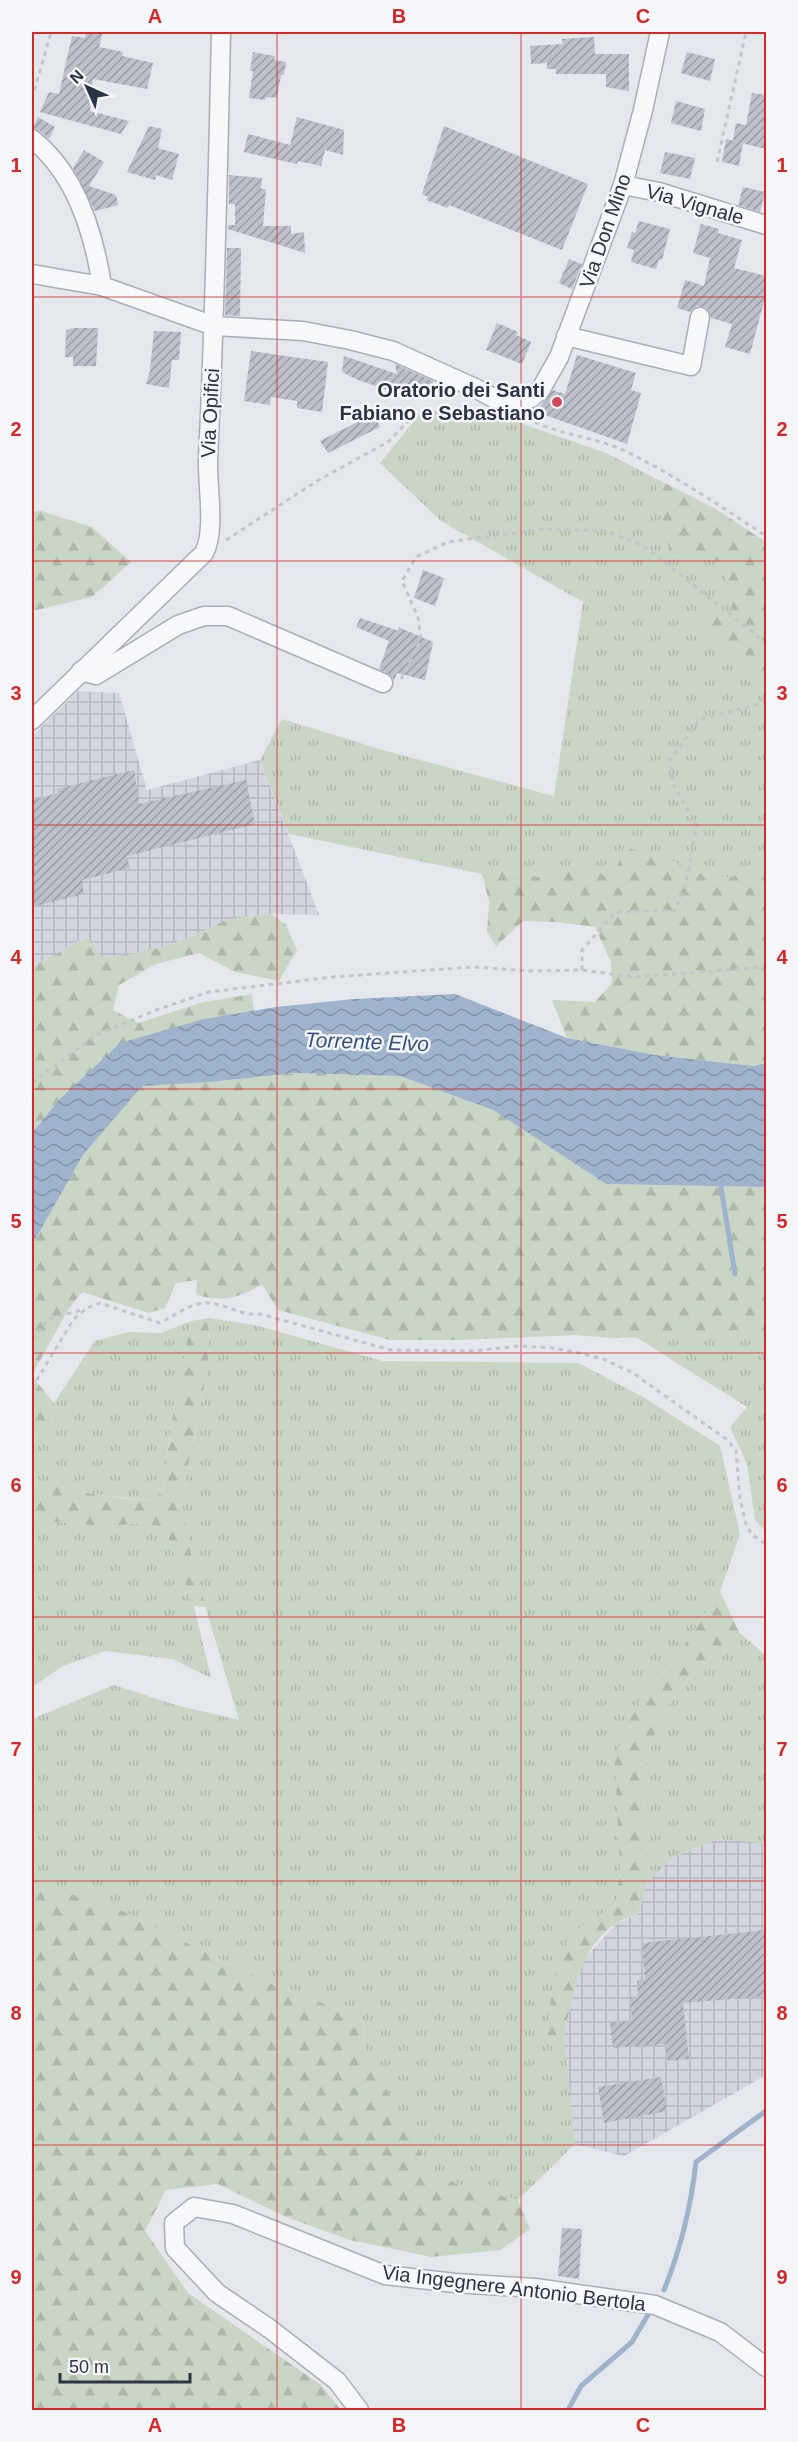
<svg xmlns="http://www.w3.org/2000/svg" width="798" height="2442" viewBox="0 0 798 2442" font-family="Arial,sans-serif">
	<defs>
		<pattern id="industrial-grid" width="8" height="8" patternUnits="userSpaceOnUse" patternTransform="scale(1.5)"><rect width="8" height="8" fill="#d2d6de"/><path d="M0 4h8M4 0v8" fill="none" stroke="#b4b8c0"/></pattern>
		<pattern id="grass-tufts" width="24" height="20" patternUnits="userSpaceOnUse" patternTransform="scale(1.5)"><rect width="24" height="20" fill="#c9d6c5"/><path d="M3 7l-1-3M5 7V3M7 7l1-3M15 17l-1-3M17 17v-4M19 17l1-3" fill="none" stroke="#adb8ab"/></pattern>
		<pattern id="forest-firs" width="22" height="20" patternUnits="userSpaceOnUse" patternTransform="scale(1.5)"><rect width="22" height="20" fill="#c9d6c5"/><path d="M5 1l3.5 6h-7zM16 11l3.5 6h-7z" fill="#adb8ab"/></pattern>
		<pattern id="water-waves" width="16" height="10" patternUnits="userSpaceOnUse" patternTransform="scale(1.5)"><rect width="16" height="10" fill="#9fb4cc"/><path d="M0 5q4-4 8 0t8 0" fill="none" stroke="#8293a7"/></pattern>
		<pattern id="building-hatch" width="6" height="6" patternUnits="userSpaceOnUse" patternTransform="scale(1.5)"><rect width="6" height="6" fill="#bbc0ca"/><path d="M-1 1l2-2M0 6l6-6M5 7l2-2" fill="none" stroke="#989da6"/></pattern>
	</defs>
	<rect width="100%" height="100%" fill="#e4e7ec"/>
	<g fill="url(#industrial-grid)">
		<polygon points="78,691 119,693 147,790 260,760 319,915 272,914 226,920 189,938 159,948 118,958 103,959 86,937 32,967 32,736"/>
		<polygon points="718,1839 766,1843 766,2075 624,2156 575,2144 564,2036 575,1986 585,1958 616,1924 638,1914 647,1883 673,1857"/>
	</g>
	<g fill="url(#grass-tufts)">
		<polygon points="450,408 485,411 606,453 655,478 670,555 722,561 736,618 736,648 766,692 766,858 731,878 704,875 661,856 613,878 572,864 538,877 502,870 482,874 289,834 260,760 282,719 383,750 554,796 583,602 441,521 380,463 419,415"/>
		<polygon points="209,1318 255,1325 383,1361 578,1363 645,1398 720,1446 740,1534 720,1592 671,1665 649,1687 620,1844 620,1872 615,1906 585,1925 553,1987 546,2034 564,2036 575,2144 518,2200 470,2188 432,2175 399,2108 367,2059 362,2018 264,1981 92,1896 32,1891 32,1719 114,1685 176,1705 239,1720 193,1565 181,1501 208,1367"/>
		<path d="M191,1321L170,1430L164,1487L155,1501C113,1497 72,1493 32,1480V1441L51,1429L54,1403L95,1341L128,1332L161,1333Z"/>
		<polygon points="754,1328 766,1335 766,1532 755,1520 747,1464 730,1427 747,1407 634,1336 693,1336"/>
		<polygon points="32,1519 108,1527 147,1522 166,1532 194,1606 211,1678 172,1659 105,1651 63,1666 32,1687"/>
		<polygon points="739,1632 766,1656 766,1843 718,1839 673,1857 647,1883 647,1834 643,1799 648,1755 661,1716 687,1680"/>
	</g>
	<g fill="url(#forest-firs)">
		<polygon points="655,478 716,509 766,542 766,692 736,648 699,632 702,615 735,618 722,562 670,555"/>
		<polygon points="41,511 92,527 131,562 92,597 32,611 32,512"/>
		<polygon points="624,847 661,856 704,875 731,878 766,858 766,1063 754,1066 655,1055 567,1038 552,1000 595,1002 612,983 611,962 595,927 556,922 523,921 496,946 487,932 489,901 482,874 502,870 538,877 572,864 613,878"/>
		<polygon points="272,914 286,925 297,950 279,981 235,972 199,953 156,964 119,985 113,1010 138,1023 200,1003 252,994 254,1011 204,1019 59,1100 32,1133 32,967 87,937 103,959 159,948 189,938 226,920"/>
		<path d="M295,1073L400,1076L493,1110L606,1184L766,1187V1335L754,1328L693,1336L611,1338L576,1335L461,1340H390L278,1310L262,1284C237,1299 225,1302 196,1295L197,1280L176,1283L165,1308L149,1313L82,1292L68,1310L32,1375V1245L83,1155L142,1085L210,1082Z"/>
		<path d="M209,1318L208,1367L181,1501L193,1565L206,1607L194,1606L166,1532L147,1522L108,1527L32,1519V1480C71,1492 114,1498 155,1501L164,1487L170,1430L191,1321Z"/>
		<polygon points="32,1376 54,1403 51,1429 32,1441"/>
		<path d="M720,1592L739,1632L687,1680L661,1716L648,1755L643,1799L647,1834V1883L638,1914C631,1917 623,1919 617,1923C578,1948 573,1996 564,2036L546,2035C550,2007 554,1967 567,1943C576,1926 599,1916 615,1906L620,1872L615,1763L624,1730L649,1687L671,1665Z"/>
		<polygon points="32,1891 92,1896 264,1981 362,2018 367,2059 399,2108 432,2175 470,2188 518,2200 530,2229 500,2250 432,2257 350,2240 286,2217 218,2184 166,2190 145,2231 188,2293 321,2385 341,2410 32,2410"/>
	</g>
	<polygon fill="url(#water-waves)" points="455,994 567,1038 655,1055 754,1066 766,1063 766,1187 606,1184 493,1110 400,1076 295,1073 210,1082 142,1086 83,1155 32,1245 32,1133 59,1100 120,1043 204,1019 276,1007 354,999"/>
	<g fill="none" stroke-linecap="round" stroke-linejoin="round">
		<g stroke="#9fb4cc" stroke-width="5">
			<polyline points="720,1181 735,1274"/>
			<path d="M664,2290C681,2248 691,2207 696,2162L766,2111"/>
			<polyline points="568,2410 581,2386 632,2342 649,2313"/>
		</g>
	</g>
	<g fill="url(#building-hatch)">
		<polygon points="86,32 103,32 99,47 123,52 122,56 153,63 147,89 93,79 90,111 129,121 121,134 40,112 49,92 59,94 72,36 85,38"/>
		<polygon points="594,37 595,54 629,54 629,91 606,87 606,74 556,74 556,69 547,69 547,63 531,64 530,46 563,44 562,39"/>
		<polygon points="253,52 275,56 274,60 286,62 284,75 281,75 277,98 266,97 265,100 249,98 253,71 250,71"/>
		<polygon points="687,52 715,59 710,81 681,73"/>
		<polygon points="752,93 766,95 766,149 733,141 736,123 746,125"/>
		<polygon points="676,101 705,109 701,131 671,123"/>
		<polygon points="38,117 55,127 49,139 40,131 33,128"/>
		<polygon points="297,117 344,130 343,155 325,150 321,166 298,161 297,164 244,152 248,134 290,145"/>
		<polygon points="149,126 162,129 158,148 179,154 172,180 156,175 155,180 127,172"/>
		<polygon points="444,126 588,184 562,250 449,205 448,208 426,200 428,197 422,194"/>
		<polygon points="726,139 743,143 739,166 722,162"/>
		<polygon points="84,150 104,162 89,186 116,195 118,205 95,211 73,168"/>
		<polygon points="665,152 695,158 690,179 660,173"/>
		<polygon points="229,175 262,178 261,189 266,189 263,226 291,226 291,234 304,232 305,253 228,229 228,225 235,225 235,204 229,204"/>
		<polygon points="743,187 765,192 760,212 738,205"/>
		<polygon points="639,221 670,229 662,260 659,259 656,269 631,262 634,250 627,248 632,232 635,233"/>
		<polygon points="701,224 719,229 718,233 742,240 734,268 766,276 766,294 750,354 725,347 732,324 711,318 707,308 697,306 690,312 677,308 685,280 704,286 710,258 693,253"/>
		<polygon points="227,248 241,248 240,316 225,315"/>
		<polygon points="569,259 582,264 572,289 559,283"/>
		<polygon points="497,323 518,332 516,335 531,342 522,364 486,350"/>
		<polygon points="73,328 98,328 96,366 73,366 73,357 65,357 66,330"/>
		<polygon points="154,331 181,332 179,360 172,360 169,388 146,384 150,371"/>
		<polygon points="251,351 328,362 322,412 297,408 297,401 271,397 270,405 244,401"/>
		<polygon points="577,355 636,373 631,390 641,393 627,444 542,414 538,409 553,390 565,394"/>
		<polygon points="344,356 397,374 395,364 433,381 433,389 414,399 358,380 342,372"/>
		<polygon points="375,413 380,427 328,453 320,441"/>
		<polygon points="423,570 444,578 435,606 414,598"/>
		<polygon points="360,618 399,631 398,627 433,642 425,680 397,673 394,681 392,676 379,669 389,641 356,627"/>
		<polygon points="134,770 139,804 246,780 255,824 127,856 130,868 82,880 84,894 32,907 32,800 58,793 57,789"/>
		<polygon points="766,1930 766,1996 683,2003 689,2059 668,2061 665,2044 613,2048 610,2023 632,2020 630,1997 638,1996 637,1981 645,1979 642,1943"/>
		<polygon points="661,2077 667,2111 604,2123 598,2087"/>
		<polygon points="562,2228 582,2229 579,2279 558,2276"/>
	</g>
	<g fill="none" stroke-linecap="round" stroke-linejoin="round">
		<defs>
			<g id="minor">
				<path d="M32,139C76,173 94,234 102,286"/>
				<polyline points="623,185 659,192 766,225"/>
				<polyline points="32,274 102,286 214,326 303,331 350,340 393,351 475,388 510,407 531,398 541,389 559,357 623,185 643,110 660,32"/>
				<polyline points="566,336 691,366 700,317"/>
				<polyline points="81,671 96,675 178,625 204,616 228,616 383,683"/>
				<path d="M32,720L204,553C216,530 207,486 208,459C215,316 218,174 221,32"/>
				<polyline points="359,2410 337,2381 270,2329 217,2293 175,2248 174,2223 194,2207 233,2214 385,2275 455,2283 535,2288 655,2305 720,2332 766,2367"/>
			</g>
		</defs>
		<use href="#minor" stroke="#a9aeb7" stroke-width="21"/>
		<g stroke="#c2c5cb" stroke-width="3" stroke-dasharray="4.5 4.5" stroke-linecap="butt">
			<polyline points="32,99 51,32"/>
			<polyline points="717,162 746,32"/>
			<path d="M527,418C557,435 592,436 623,450C673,474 720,506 766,536"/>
			<polyline points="226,540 317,481 388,442 412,417 472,406"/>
			<polyline points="401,679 421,639 418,617 402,581 416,557 448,542 542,529 607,531 645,547 766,643"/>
			<polyline points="582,970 582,950 616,912 675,910 686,883 697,825 673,784 670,760 699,720 766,702"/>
			<polyline points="32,1083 96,1035 156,1010 209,992 332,977 473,967 531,971 582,970 634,977 766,967"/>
			<polyline points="32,1339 49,1319 85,1309"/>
			<path d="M32,1388L73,1320L87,1308L100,1303L160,1323C174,1316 192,1302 208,1303C227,1304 241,1316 260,1314L391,1350L473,1351L518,1346L553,1348L579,1353L603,1359L633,1373L726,1439L736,1450L740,1499L746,1524L752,1535L766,1544"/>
		</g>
		<use href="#minor" stroke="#f7f8fa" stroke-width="18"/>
	</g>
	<path fill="none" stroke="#d62828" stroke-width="1.5" stroke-opacity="0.55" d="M277,32V2410M521,32V2410M32,297H766M32,561H766M32,825H766M32,1089H766M32,1353H766M32,1617H766M32,1881H766M32,2145H766"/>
	<circle fill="#d1495b" stroke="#f4f6f9" stroke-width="2" cx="557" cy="402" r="6"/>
	<g text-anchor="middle" stroke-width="5" stroke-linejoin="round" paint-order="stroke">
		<g font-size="20" fill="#2b3445" stroke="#f4f6f9">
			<text transform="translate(695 204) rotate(16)" y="7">Via Vignale</text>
			<text transform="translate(605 231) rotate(-71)" y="7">Via Don Mino</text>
			<text transform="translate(210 413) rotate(-87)" y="7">Via Opifici</text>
			<text transform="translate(514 2288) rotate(7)" y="7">Via Ingegnere Antonio Bertola</text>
		</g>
		<g font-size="20" font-weight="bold" fill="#2b3445" stroke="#f4f6f9" text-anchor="end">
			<text x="545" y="397">Oratorio dei Santi<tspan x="545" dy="23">Fabiano e Sebastiano</tspan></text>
		</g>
		<g font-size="21" font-style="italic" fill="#34527a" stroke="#f4f6f9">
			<text transform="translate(367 1042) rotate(2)" y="7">Torrente Elvo</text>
		</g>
	</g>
	<rect width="798" height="2442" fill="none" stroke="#f4f6f9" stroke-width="66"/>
	<g transform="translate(87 87) rotate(315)" stroke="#f4f6f9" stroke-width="4.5" paint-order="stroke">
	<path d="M0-4.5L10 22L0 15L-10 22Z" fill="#2b3445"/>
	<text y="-9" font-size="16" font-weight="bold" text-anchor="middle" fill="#2b3445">N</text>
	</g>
	<path d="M60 2373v9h130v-9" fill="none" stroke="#2b3445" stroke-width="3"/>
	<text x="69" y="2373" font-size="18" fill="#2b3445" stroke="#f4f6f9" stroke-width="4.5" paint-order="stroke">50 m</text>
	<rect x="33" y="33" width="732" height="2376" fill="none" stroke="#d62828" stroke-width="2"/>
	<g font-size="20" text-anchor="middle" font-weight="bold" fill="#d62828">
		<text x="155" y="23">A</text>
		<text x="399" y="23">B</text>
		<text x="643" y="23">C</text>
		<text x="16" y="172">1</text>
		<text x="782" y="172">1</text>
		<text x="16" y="436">2</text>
		<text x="782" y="436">2</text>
		<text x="16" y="700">3</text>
		<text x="782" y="700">3</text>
		<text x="16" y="964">4</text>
		<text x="782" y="964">4</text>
		<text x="16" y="1228">5</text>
		<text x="782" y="1228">5</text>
		<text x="16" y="1492">6</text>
		<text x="782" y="1492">6</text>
		<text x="16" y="1756">7</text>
		<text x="782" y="1756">7</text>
		<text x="16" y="2020">8</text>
		<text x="782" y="2020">8</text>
		<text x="16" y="2284">9</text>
		<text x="782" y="2284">9</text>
		<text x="155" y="2432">A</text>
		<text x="399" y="2432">B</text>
		<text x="643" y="2432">C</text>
	</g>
</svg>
